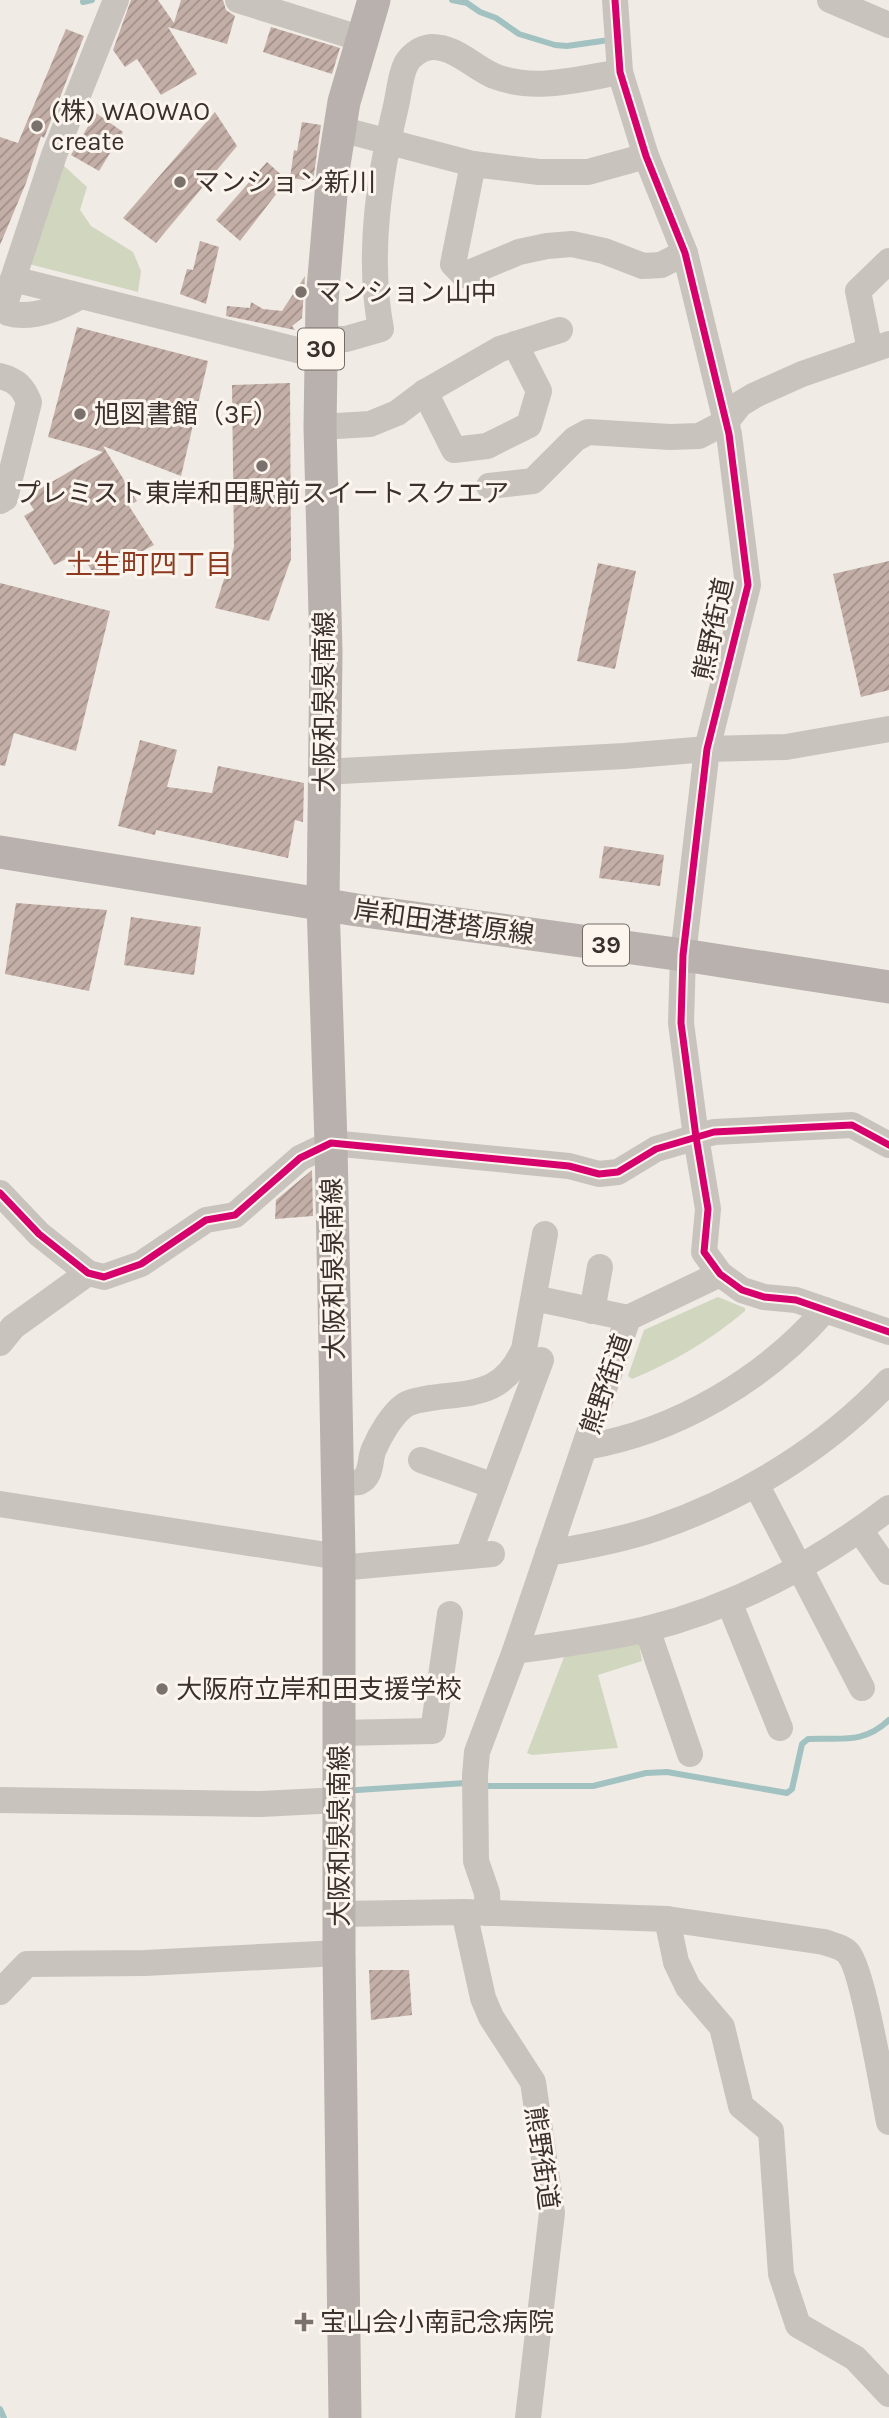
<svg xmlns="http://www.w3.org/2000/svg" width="889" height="2418" viewBox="0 0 889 2418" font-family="Karla,'Noto Sans JP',sans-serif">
	<defs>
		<pattern id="building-hatch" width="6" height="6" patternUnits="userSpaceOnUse" patternTransform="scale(1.75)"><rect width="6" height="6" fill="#c3afa7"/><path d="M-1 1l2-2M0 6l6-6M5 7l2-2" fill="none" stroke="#a08f88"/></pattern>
	</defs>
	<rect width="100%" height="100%" fill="#f0ebe5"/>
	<g fill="#d1d6bf">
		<polygon points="63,165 87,187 80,210 91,226 133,252 141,271 138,292 29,264"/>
		<path d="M718,1297L745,1308V1311C711,1340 673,1362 632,1379L628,1376L644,1330Z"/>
		<polygon points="638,1639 642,1661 598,1675 618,1748 532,1755 527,1753 566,1652"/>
	</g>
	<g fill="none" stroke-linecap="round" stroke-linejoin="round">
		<g stroke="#a1c2c1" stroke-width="6">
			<polyline points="452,0 467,3 480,12 496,18 519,34 555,45 567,46 609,40"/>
			<polyline points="83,2 92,0"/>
			<path d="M485,1786H593L646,1773L667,1772L787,1793L792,1789L802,1744L808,1739C840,1737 863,1745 889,1720"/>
			<polyline points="357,1790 466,1783"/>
			<polyline points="0,2409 4,2418"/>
		</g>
	</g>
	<g fill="url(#building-hatch)">
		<polygon points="131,0 158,0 174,23 181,0 223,0 226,10 235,16 227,44 168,27 197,74 161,95 137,59 125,67 113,50"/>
		<polygon points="271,27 340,48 332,74 263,52"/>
		<polygon points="66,29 84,36 44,138 41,136 26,183 0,245 0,137 18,143"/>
		<polygon points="215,112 237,146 156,243 123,218"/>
		<polygon points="96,113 123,132 99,171 71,155"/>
		<polygon points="302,122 321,125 313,181 290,178 294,150 297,151"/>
		<polygon points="267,162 287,180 240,241 216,220"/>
		<polygon points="200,241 219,247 206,304 180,294 187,269 193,270"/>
		<polygon points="305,276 302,318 292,326 295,330 226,316 227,306 250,308 251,302 263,309 282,311"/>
		<polygon points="77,327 208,361 181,476 103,446 137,501 129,506 154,545 95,576 87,563 75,568 68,558 54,565 24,516 34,510 26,497 103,452 48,437"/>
		<polygon points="290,383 291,559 269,621 215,608 234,547 232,385"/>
		<polygon points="889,561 889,690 861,697 833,574"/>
		<polygon points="598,563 636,571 615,669 577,661"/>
		<polygon points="0,583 110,611 76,751 14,733 5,766 0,765"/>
		<polygon points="140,740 177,750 167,787 212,793 218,766 304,783 303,822 295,820 288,858 156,830 155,835 118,826"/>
		<polygon points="604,846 664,855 660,886 599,878"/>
		<polygon points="16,903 107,910 89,991 5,974"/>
		<polygon points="131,917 201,927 194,975 124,965"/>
		<polygon points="312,1170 313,1216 275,1219 276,1200"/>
		<polygon points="369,1970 409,1970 412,2015 371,2020"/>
	</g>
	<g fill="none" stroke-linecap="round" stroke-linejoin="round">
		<g stroke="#c9c3be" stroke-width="26">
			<polyline points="238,0 362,39"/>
			<polyline points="615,0 620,72 646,156 685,253 729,434 748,585 707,749 683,955 681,1023 696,1137 708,1209 704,1252 720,1274 742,1290 764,1297 796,1300 889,1332"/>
			<polyline points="830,0 889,25"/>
			<polyline points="340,129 473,164 539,172 588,172 646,156"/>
			<polyline points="473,164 453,264 464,275 519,252 547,246 572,244 604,251 643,266 661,265 685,253"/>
			<polyline points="13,279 54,155 116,0"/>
			<path d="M81,296C60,308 32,320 8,313L5,304L13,279L321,356"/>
			<path d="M321,339H346L381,329C367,256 379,177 396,106C399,93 400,76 406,64C411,55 421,48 431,47C455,46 473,67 494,76C534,92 579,79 620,72"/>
			<polyline points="870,350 858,291 889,261"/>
			<path d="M0,376C16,380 23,387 29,402L5,498L0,501"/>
			<polyline points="425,392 454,450 487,446 529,425 539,391 515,344"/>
			<polyline points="320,427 370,424 397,413 425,392 500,349 560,330"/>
			<polyline points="489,486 533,481 575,439 588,432 670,437 699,436 726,422 740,404 755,395 802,374 889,344"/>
			<polyline points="323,772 624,756 707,749 786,747 889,729"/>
			<polyline points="0,1193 39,1234 88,1273 104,1277 141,1264 206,1220 235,1215 300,1158 331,1143 569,1166 599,1174 618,1172 656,1149 714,1132 852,1125 889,1145"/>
			<polyline points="534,1298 628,1318"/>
			<polyline points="592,1311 600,1267"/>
			<polyline points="0,1343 13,1327 88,1273"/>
			<path d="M585,1447C676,1432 765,1379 825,1310"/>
			<polyline points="421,1460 494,1486"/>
			<path d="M337,1482C343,1482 353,1484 359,1482C373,1476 369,1459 374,1449C380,1435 392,1414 405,1405C413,1400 421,1400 430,1398C473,1392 503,1396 524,1349L545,1234"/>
			<polyline points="756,1484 862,1688"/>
			<polyline points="0,1504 339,1557"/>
			<polyline points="860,1530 889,1572"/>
			<path d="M548,1553C585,1547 622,1540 657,1528C744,1498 826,1448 889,1381"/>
			<polyline points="468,1556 541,1360"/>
			<polyline points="339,1568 492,1554"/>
			<polyline points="729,1602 780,1728"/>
			<polyline points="647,1629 690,1754"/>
			<path d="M515,1651C559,1645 604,1639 647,1629C735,1607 817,1563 889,1508"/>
			<polyline points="339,1733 433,1731 450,1614"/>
			<polyline points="0,1800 261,1804 339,1800"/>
			<polyline points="464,1912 483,1998 491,2017 533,2082 552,2213 528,2418"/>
			<polyline points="488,1913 487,1893 476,1861 475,1775 477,1752 515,1651 628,1318 720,1274"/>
			<path d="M339,1914L464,1912L667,1919L824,1942C832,1945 843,1947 848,1953C863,1969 883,2092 889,2122"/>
			<polyline points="667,1919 676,1962 688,1987 722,2027 741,2106 771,2131 781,2274 798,2325 855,2358 889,2394"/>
			<polyline points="0,1992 27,1964 145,1963 339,1953"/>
		</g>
		<g stroke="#b8b1ad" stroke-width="33">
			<polyline points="0,852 357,910 683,955 889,987"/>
			<polyline points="345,2418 339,1953 339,1557 331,1143 323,904 326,651 320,427 322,301 333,171 344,102 374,0"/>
		</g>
		<defs>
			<g id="cycleway">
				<polyline points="615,0 620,72 646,156 685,253 729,434 748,585 707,749 683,955 681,1023 696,1137 708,1209 704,1252 720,1274 742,1290 764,1297 796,1300 889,1332"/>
				<polyline points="0,1193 39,1234 88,1273 104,1277 141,1264 206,1220 235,1215 300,1158 331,1143 569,1166 599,1174 618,1172 656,1149 714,1132 852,1125 889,1145"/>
			</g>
		</defs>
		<use href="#cycleway" stroke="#fbf5ee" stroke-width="11"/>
		<use href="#cycleway" stroke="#d6006c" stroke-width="7"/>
	</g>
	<g fill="#7a716c" stroke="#fbf5ee" stroke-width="2.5">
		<circle cx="37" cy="126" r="7"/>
		<circle cx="180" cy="182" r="7"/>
		<circle cx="301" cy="292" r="7"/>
		<circle cx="80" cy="414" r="7"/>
		<circle cx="262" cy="466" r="7"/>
		<circle cx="162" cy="1689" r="7"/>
		<path d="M300.5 2311.5h7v7h7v7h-7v7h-7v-7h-7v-7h7z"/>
	</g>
	<g text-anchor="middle" stroke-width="6" stroke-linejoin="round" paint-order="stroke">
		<g fill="#fbf5ee" stroke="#756b66" stroke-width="2">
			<rect x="298" y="328.5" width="46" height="41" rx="5"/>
			<rect x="583" y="924.5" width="46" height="41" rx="5"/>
		</g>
		<g font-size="24" font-weight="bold" fill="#3b302b">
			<text x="321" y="357">30</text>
			<text x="606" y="953">39</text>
		</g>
		<g font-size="26" fill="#3b302b" stroke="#fbf5ee" text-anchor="start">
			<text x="51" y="120">(株) WAOWAO<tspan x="51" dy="30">create</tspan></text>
			<text x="194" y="191">マンション新川</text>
			<text x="315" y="301">マンション山中</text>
			<text x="94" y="423">旭図書館（3F）</text>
			<text x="262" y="502" text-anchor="middle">プレミスト東岸和田駅前スイートスクエア</text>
			<text x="176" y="1698">大阪府立岸和田支援学校</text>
			<text x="320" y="2331">宝山会小南記念病院</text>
		</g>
		<g font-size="26" fill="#3b302b" stroke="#fbf5ee">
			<text transform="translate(713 629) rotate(-78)" y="9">熊野街道</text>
			<text transform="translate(324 702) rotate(-90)" y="9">大阪和泉泉南線</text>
			<text transform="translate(444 922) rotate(8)" y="9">岸和田港塔原線</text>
			<text transform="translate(333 1269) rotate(-91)" y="9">大阪和泉泉南線</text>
			<text transform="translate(606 1384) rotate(-71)" y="9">熊野街道</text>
			<text transform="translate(339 1836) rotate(-90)" y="9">大阪和泉泉南線</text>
			<text transform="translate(542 2158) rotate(82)" y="9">熊野街道</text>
		</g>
		<g font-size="28" fill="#8c3b22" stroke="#fbf5ee">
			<text x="149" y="574">土生町四丁目</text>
		</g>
	</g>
</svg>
